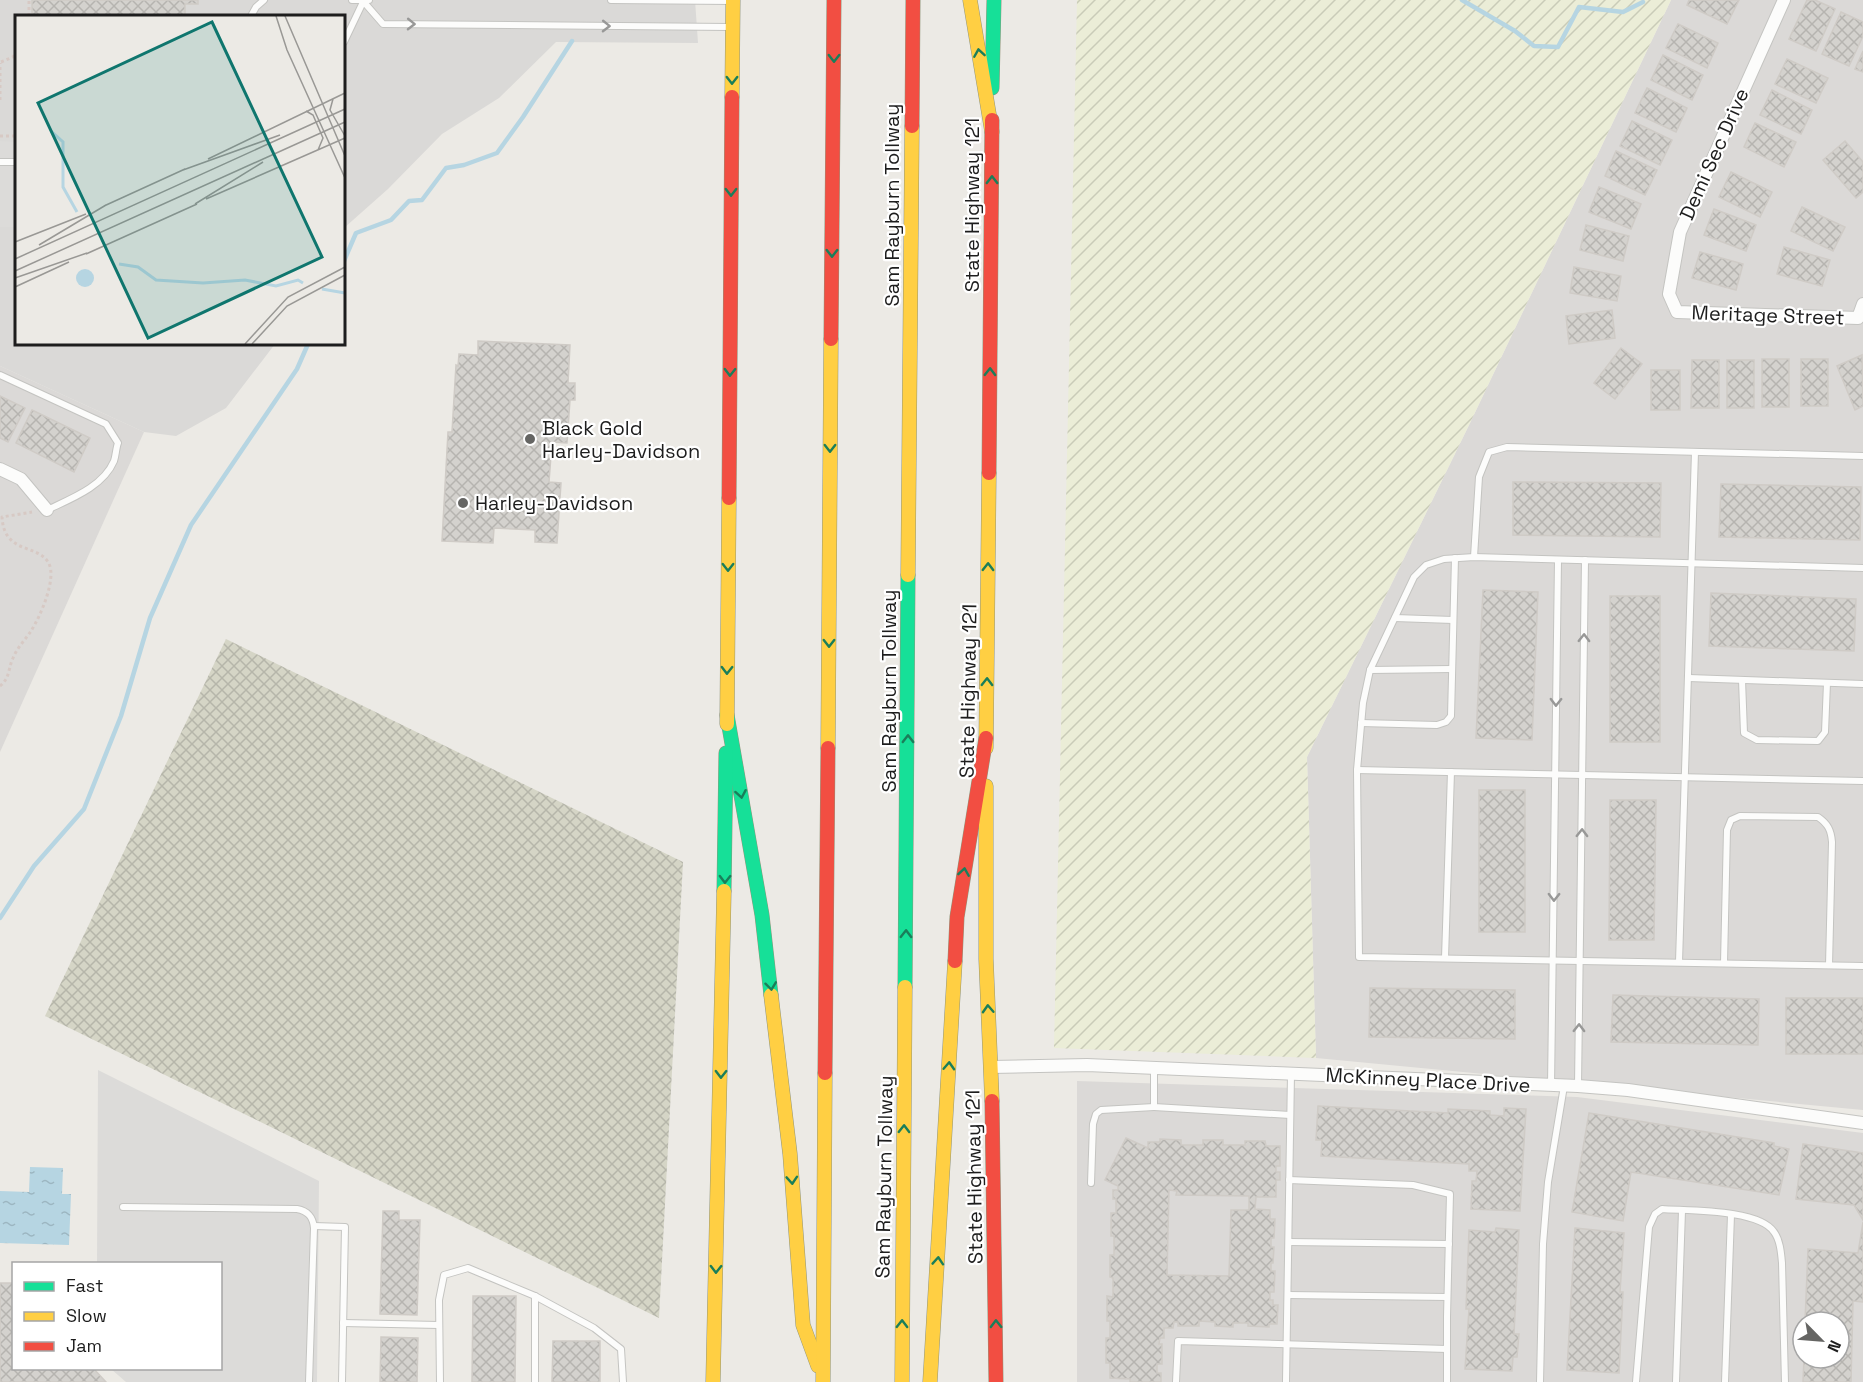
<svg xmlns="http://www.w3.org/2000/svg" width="1863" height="1382" viewBox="0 0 1863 1382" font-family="'Space Grotesk',sans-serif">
	<defs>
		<pattern id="construction-cross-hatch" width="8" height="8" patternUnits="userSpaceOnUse" patternTransform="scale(1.5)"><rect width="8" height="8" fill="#d5d5c6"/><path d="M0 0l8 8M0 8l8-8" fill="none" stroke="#b6b6aa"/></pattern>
		<pattern id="farmland-furrows" width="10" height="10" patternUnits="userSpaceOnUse" patternTransform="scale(1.5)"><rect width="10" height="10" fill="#ebedd7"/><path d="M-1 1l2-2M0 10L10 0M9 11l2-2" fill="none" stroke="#c9cbb8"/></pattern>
		<pattern id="water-ripples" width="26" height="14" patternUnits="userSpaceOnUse" patternTransform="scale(1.5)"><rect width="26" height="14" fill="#b6d5e2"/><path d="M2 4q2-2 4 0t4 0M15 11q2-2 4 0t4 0" fill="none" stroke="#9cb6c1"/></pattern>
		<pattern id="building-cross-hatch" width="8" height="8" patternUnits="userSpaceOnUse" patternTransform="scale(1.5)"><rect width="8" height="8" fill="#d4d2ce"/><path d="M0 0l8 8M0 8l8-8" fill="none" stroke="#b6b4b0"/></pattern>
	</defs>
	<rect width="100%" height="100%" fill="#eceae5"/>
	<g fill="#dbd9d7" fill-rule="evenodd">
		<polygon points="1671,0 1863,0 1863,1110 1316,1058 1307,757 1470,423"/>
		<polygon points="0,366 144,432 0,752"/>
		<path d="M1077,1081L1577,1097L1863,1133V1382H1077ZM1803,1322H1839V1358H1803Z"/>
	</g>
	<polygon fill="#dad9d7" points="0,0 695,0 698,43 556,42 499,98 442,134 388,189 344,228 344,16 16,16 16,344 275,344 226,408 176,436 144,432 0,366"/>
	<polygon fill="url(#construction-cross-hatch)" points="226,639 683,862 659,1318 45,1016"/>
	<polygon fill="url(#farmland-furrows)" points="1077,0 1671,0 1470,423 1307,757 1316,1058 1054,1048"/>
	<g fill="#dcdbd9">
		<polygon points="0,141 16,142 16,227 0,227"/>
		<polygon points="98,1070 319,1181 317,1382 126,1382 111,1369 220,1368 220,1264 97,1264"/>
	</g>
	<polygon fill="url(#water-ripples)" points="30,1167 63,1168 62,1194 71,1194 69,1245 0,1243 0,1191 29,1192"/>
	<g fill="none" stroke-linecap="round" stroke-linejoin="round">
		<g stroke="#b6d5e2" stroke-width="4.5">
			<polyline points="1462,0 1515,31 1534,46 1558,47 1579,7 1623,12 1643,2"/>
			<polyline points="344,261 356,233 391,220 409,201 422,200 446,168 464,165 497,153 523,117 572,41"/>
			<polyline points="0,918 34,866 84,809 121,716 150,618 191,525 297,369 308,344"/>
		</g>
	</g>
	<g fill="url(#building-cross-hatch)" stroke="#cfcbc6" stroke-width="1.5" fill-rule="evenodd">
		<polygon points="32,0 198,0 198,4 185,4 185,16 32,16"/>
		<polygon points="1689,0 1739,0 1727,24 1687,5"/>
		<polygon points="1807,0 1815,0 1835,9 1816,51 1789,39"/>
		<polygon points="1841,12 1863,22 1863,36 1849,66 1822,54"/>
		<polygon points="1678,24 1718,43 1707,68 1666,48"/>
		<polygon points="1863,51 1863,72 1855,69"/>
		<polygon points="1663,55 1703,75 1692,100 1651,80"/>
		<polygon points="1787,59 1828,78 1816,103 1775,84"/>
		<polygon points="1647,88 1687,108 1676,132 1635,113"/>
		<polygon points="1772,90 1812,110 1801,134 1760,115"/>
		<polygon points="1632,121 1672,140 1660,165 1620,146"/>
		<polygon points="1755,123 1796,142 1784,167 1744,147"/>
		<polygon points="1845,141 1863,162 1863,192 1856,198 1823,160"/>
		<polygon points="1616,151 1657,170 1645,195 1605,176"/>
		<polygon points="1731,172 1772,192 1760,217 1719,197"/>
		<polygon points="1599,187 1641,204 1631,229 1589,212"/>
		<polygon points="1802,207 1845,227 1833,251 1791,231"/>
		<polygon points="1714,209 1756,225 1746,251 1704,235"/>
		<polygon points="1586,225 1629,236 1623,261 1580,250"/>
		<polygon points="1784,247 1830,260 1822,286 1777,274"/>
		<polygon points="1700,252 1743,264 1736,290 1692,278"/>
		<polygon points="1574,267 1621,276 1617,301 1570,293"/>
		<polygon points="1612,310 1615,338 1569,344 1566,316"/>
		<polygon points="478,341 570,345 568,383 575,383 575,400 570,400 567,443 552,442 549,482 561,483 557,543 535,542 535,530 494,528 493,543 442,541 448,432 452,432 456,365 458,366 459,354 478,355"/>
		<polygon points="1621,348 1642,364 1615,399 1594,383"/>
		<polygon points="1862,355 1863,406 1855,410 1837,366"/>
		<rect x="1762" y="359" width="27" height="48"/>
		<rect x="1801" y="359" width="27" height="47"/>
		<polygon points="1692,360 1719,360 1719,408 1691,408"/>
		<rect x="1727" y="360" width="27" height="48"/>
		<rect x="1651" y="370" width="29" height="40"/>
		<polygon points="0,396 25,408 8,442 0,438"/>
		<polygon points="32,410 90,438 74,472 16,443"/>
		<polygon points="1513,482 1661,483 1660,537 1513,535"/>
		<polygon points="1721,484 1861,487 1860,540 1719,537"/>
		<polygon points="1483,590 1538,592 1532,740 1476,738"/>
		<polygon points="1711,593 1856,599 1854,651 1709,646"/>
		<rect x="1610" y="596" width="50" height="146"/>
		<rect x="1479" y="790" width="46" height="142"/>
		<polygon points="1610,800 1656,800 1654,940 1609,940"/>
		<polygon points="1370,988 1515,990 1515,1039 1369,1037"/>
		<polygon points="1613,995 1759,999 1758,1045 1611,1042"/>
		<rect x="1786" y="998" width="77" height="56"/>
		<polygon points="1318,1106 1448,1113 1448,1109 1490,1111 1490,1115 1504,1116 1504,1108 1526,1109 1520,1211 1471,1209 1472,1181 1476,1181 1477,1171 1469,1171 1469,1164 1321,1156 1322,1140 1316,1140"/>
		<polygon points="1589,1113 1774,1143 1774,1146 1789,1149 1779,1195 1631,1172 1623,1221 1572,1212"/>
		<path d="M1126,1138L1148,1148V1142H1160V1139L1181,1140V1145H1203V1140H1223V1145H1245V1141H1265L1266,1146H1280V1166H1276V1172H1280V1180H1276V1197H1256L1255,1209L1270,1210V1219H1275L1274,1238H1271V1247H1274L1273,1263H1271V1271H1275L1274,1292H1270V1300H1273V1305H1278L1277,1324H1269V1327L1248,1326V1323H1233V1327L1215,1326V1322L1199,1321V1326H1178V1322H1174L1173,1328H1164V1338H1160L1159,1344H1162V1364H1157V1373H1161V1382H1130V1379L1110,1378V1363H1106V1338H1110V1321H1107V1296L1113,1297V1278L1110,1277V1255H1114V1236H1111V1213H1116V1199H1113V1190H1118V1186L1105,1180ZM1169,1190L1177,1191L1176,1195L1249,1196V1210H1231L1229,1276L1167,1275Z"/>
		<polygon points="1803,1144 1863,1153 1863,1220 1854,1205 1796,1199"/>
		<polygon points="383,1211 399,1211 399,1220 420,1220 417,1315 380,1314"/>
		<polygon points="1863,1222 1863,1302 1853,1301 1851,1382 1803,1382 1804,1358 1839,1358 1839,1322 1805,1322 1808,1249 1858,1253"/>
		<polygon points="1496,1228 1519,1230 1514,1334 1519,1334 1517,1357 1513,1357 1512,1371 1465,1369 1469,1309 1466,1309 1469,1230 1495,1232"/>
		<polygon points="1575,1228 1624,1233 1620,1292 1623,1292 1619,1373 1567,1370"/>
		<polygon points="0,1283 14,1283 14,1368 93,1368 106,1382 0,1382"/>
		<polygon points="473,1296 516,1296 515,1382 472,1382"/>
		<polygon points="381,1337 418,1338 417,1382 380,1382"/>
		<polygon points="553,1341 600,1341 600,1382 552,1382"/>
	</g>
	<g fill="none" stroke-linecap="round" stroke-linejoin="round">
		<defs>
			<g id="lane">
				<polyline points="352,0 369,0"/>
				<polyline points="611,0 732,1"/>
				<polyline points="363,1 383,24 730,27"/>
				<polyline points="251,16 256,7 264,0"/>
				<polyline points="344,42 364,0"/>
				<polyline points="0,162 16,162"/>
				<path d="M0,375L106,424L118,443C116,448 116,455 114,461C103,487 70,499 47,510"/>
				<polyline points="1474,557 1479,477 1489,452 1507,447 1863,456"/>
				<polyline points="1863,568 1474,557 1444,559 1426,565 1414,577 1370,670 1363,703 1357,770 1359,957 1863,966"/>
				<polyline points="1395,618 1453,620"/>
				<polyline points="1370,670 1452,669"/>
				<polyline points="1689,678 1863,684"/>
				<polyline points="1742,680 1744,733 1757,740 1818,741 1825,732 1827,683"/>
				<polyline points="1361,723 1437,725 1446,722 1451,716 1455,558"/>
				<polyline points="1357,770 1863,781"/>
				<polyline points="1445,958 1451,772"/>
				<polyline points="1679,962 1695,452"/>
				<path d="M1724,963L1727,830L1731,820L1740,816L1818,817C1828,824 1831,830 1832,842L1829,965"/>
				<polyline points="1154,1068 1154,1107 1290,1115"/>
				<polyline points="1578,1085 1585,560"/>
				<polyline points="1551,1086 1558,560"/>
				<polyline points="1289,1180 1413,1185 1450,1194 1447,1317 1447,1382"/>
				<polyline points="1091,1183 1093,1124 1096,1114 1101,1110 1154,1107"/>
				<path d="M123,1207L297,1209C308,1211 313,1217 314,1228L309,1382"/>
				<polyline points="314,1226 345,1227 342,1382"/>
				<polyline points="1289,1242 1449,1244"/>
				<polyline points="1288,1295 1447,1297"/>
				<polyline points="535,1296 535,1382"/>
				<polyline points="343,1323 439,1325"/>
				<polyline points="440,1382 439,1300 444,1275 468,1268 535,1296 594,1328 621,1349 623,1382"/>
				<polyline points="1176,1382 1178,1341 1447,1349"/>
				<polyline points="1286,1382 1291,1074"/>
				<polyline points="1540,1382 1543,1244 1548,1182 1564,1086"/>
				<path d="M1636,1382L1649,1227L1655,1214L1662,1209C1688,1211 1759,1209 1774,1232C1780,1240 1781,1252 1782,1263L1785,1382"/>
				<polyline points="1676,1382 1682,1211"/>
				<polyline points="1725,1382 1731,1215"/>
			</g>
			<g id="street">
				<polyline points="1784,0 1680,232 1669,294 1677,312 1858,318 1863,304"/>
				<polyline points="0,469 21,479 47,510"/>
				<polyline points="991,1067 1087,1065 1578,1086 1628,1090 1863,1123"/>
			</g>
			<g id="fast">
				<polyline points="992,88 994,0"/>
				<polyline points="727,715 762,915 771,995"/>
				<polyline points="724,891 726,753"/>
				<polyline points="905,987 908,575"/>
			</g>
			<g id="slow">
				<polyline points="970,0 992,132"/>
				<polyline points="732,97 733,0"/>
				<polyline points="908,575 912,126"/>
				<polyline points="727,724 729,498"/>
				<polyline points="828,748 831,339"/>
				<polyline points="986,748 989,473"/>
				<polyline points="986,786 986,959 992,1101"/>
				<polyline points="771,995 790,1154 803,1325 818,1366"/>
				<polyline points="713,1382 724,891"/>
				<polyline points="823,1382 825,1073"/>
				<polyline points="902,1382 905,987"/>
				<polyline points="930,1382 955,961"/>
			</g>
			<g id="jam">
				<polyline points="912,126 913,0"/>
				<polyline points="831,339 834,0"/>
				<polyline points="989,473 992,120"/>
				<polyline points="729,498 732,97"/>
				<polyline points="955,961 957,917 986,738"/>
				<polyline points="825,1073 828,748"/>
				<polyline points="992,1101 996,1382"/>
			</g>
		</defs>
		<use href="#lane" stroke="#c4c4c1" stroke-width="8"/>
		<use href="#street" stroke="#c4c4c1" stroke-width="14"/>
		<use href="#fast" stroke="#92967c" stroke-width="15"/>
		<use href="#slow" stroke="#92967c" stroke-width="15"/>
		<use href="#jam" stroke="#92967c" stroke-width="15"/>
		<g stroke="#d7c9c4" stroke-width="3" stroke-dasharray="3 3" stroke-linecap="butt">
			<polyline points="29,16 29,0"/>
			<polyline points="1,62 13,57 16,52"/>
			<polyline points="0,100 0,63"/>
			<polyline points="0,136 16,136"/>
			<path d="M0,686C10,678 8,669 13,658C17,648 25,640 31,631C40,617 58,577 48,562C37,544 4,554 2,517L32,512"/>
		</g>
		<use href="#lane" stroke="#fcfcfb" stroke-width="6"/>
		<use href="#street" stroke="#fcfcfb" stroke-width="12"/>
		<use href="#fast" stroke="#16e098" stroke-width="14"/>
		<use href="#slow" stroke="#ffcf43" stroke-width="14"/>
		<use href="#jam" stroke="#f24e42" stroke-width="14"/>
	</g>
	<defs><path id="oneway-chevron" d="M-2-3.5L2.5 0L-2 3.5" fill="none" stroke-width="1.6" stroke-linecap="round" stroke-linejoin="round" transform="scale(1.5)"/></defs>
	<g stroke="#989897">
		<use href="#oneway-chevron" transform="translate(411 24) rotate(1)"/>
		<use href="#oneway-chevron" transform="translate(606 26) rotate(1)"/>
		<use href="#oneway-chevron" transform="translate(1584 638) rotate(-89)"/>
		<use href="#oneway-chevron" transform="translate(1556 702) rotate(91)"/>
		<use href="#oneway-chevron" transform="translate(1582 833) rotate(-89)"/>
		<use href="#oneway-chevron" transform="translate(1554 897) rotate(91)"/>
		<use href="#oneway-chevron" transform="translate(1579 1028) rotate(-89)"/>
	</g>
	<g stroke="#1a7e5a">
		<use href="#oneway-chevron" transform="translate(979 53) rotate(-99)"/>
		<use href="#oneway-chevron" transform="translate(834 58) rotate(90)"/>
		<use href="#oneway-chevron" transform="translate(732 80) rotate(90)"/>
		<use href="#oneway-chevron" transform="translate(992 180) rotate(-90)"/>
		<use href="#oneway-chevron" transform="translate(731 192) rotate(90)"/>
		<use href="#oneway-chevron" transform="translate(832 253) rotate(90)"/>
		<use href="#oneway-chevron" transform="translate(730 372) rotate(91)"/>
		<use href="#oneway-chevron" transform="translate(990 372) rotate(-89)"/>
		<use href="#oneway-chevron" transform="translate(830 448) rotate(90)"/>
		<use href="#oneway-chevron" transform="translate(728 567) rotate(90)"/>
		<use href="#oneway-chevron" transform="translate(988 567) rotate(-89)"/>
		<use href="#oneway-chevron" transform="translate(829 643) rotate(90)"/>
		<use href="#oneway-chevron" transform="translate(727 670) rotate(91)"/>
		<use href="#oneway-chevron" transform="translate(987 682) rotate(-89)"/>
		<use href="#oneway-chevron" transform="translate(908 739) rotate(-90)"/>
		<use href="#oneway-chevron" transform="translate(741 794) rotate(80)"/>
		<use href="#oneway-chevron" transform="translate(964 872) rotate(-81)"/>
		<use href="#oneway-chevron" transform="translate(725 879) rotate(91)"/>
		<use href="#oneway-chevron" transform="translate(906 934) rotate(-89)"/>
		<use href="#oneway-chevron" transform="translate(771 986) rotate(83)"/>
		<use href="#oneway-chevron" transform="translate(988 1009) rotate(-93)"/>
		<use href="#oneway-chevron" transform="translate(949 1066) rotate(-87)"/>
		<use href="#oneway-chevron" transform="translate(721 1074) rotate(91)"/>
		<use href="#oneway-chevron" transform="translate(904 1129) rotate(-89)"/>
		<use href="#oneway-chevron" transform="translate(792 1180) rotate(86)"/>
		<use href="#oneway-chevron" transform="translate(938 1261) rotate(-86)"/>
		<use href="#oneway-chevron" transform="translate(716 1269) rotate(91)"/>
		<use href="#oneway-chevron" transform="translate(902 1324) rotate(-89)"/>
		<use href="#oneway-chevron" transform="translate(996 1324) rotate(-91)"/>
	</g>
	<g fill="#656563" stroke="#fff" stroke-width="2">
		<circle cx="530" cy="439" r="6"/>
		<circle cx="463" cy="503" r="6"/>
	</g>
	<g text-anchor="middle" stroke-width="4.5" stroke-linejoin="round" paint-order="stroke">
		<g font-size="20" fill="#1d1d1d" stroke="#fff">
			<text transform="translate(1714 154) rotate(-66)" y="7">Demi Sec Drive</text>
			<text transform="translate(892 205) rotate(-90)" y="7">Sam Rayburn Tollway</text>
			<text transform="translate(972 205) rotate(-90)" y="7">State Highway 121</text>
			<text transform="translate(1768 315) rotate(2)" y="7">Meritage Street</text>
			<text transform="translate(889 691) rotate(-90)" y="7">Sam Rayburn Tollway</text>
			<text transform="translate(968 691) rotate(-89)" y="7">State Highway 121</text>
			<text transform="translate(1428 1080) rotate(3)" y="7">McKinney Place Drive</text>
			<text transform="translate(884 1177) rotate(-89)" y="7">Sam Rayburn Tollway</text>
			<text transform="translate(974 1177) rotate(-91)" y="7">State Highway 121</text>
		</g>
		<g font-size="20" fill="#1d1d1d" stroke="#fff" text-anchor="start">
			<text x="542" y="435">Black Gold<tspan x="542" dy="23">Harley-Davidson</tspan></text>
			<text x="475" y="510">Harley-Davidson</text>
		</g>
	</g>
	<g transform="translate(15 15)">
		<rect width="330" height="330" fill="#eceae5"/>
		<path d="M61 263a9 9 0 1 1 18 0a9 9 0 1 1-18 0Z" fill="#b6d5e2"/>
		<path fill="none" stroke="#b6d5e2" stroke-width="3" d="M36,116L48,127V172L62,197M104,249L123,252L141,265L188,268L230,265L261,271L283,265L288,268M307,274L330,278"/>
		<path fill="none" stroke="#999895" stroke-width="1.5" d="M261,1L272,35L330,163M270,1L330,141M318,84L315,95L330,121M291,96L298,100L308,123L303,135M193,144L330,78M168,155L265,120M191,184L330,123M180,189L248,147M89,191L170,154M0,227L71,199M24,230L91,190M71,239L182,189M0,244L330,94M0,256L330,107M0,263L72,238M0,272L54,247M230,329L273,282L330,252M237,329L272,291L330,260"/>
		<path fill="#0f766e" fill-opacity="0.15" stroke="#0f766e" stroke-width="3" d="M197,7L307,242L133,323L23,88Z"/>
		<rect width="330" height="330" fill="none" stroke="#1d1d1d" stroke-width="3"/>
	</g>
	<rect x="12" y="1262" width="210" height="108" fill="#ffffff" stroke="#a5a5a5" stroke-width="1.5"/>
	<rect x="24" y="1282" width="30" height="9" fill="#16e098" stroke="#a5a5a5" stroke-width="1.5"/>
	<text x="66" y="1292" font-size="18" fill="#1d1d1d">Fast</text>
	<rect x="24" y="1312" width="30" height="9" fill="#ffcf43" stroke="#a5a5a5" stroke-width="1.5"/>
	<text x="66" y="1322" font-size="18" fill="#1d1d1d">Slow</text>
	<rect x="24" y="1342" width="30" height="9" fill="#f24e42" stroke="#a5a5a5" stroke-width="1.5"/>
	<text x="66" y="1352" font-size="18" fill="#1d1d1d">Jam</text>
	<g transform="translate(1821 1340) rotate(115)"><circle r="28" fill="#ffffff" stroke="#a5a5a5" stroke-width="1.5"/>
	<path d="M0-4.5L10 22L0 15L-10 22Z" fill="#656563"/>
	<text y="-9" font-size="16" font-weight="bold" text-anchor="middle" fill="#1d1d1d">N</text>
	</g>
</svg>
